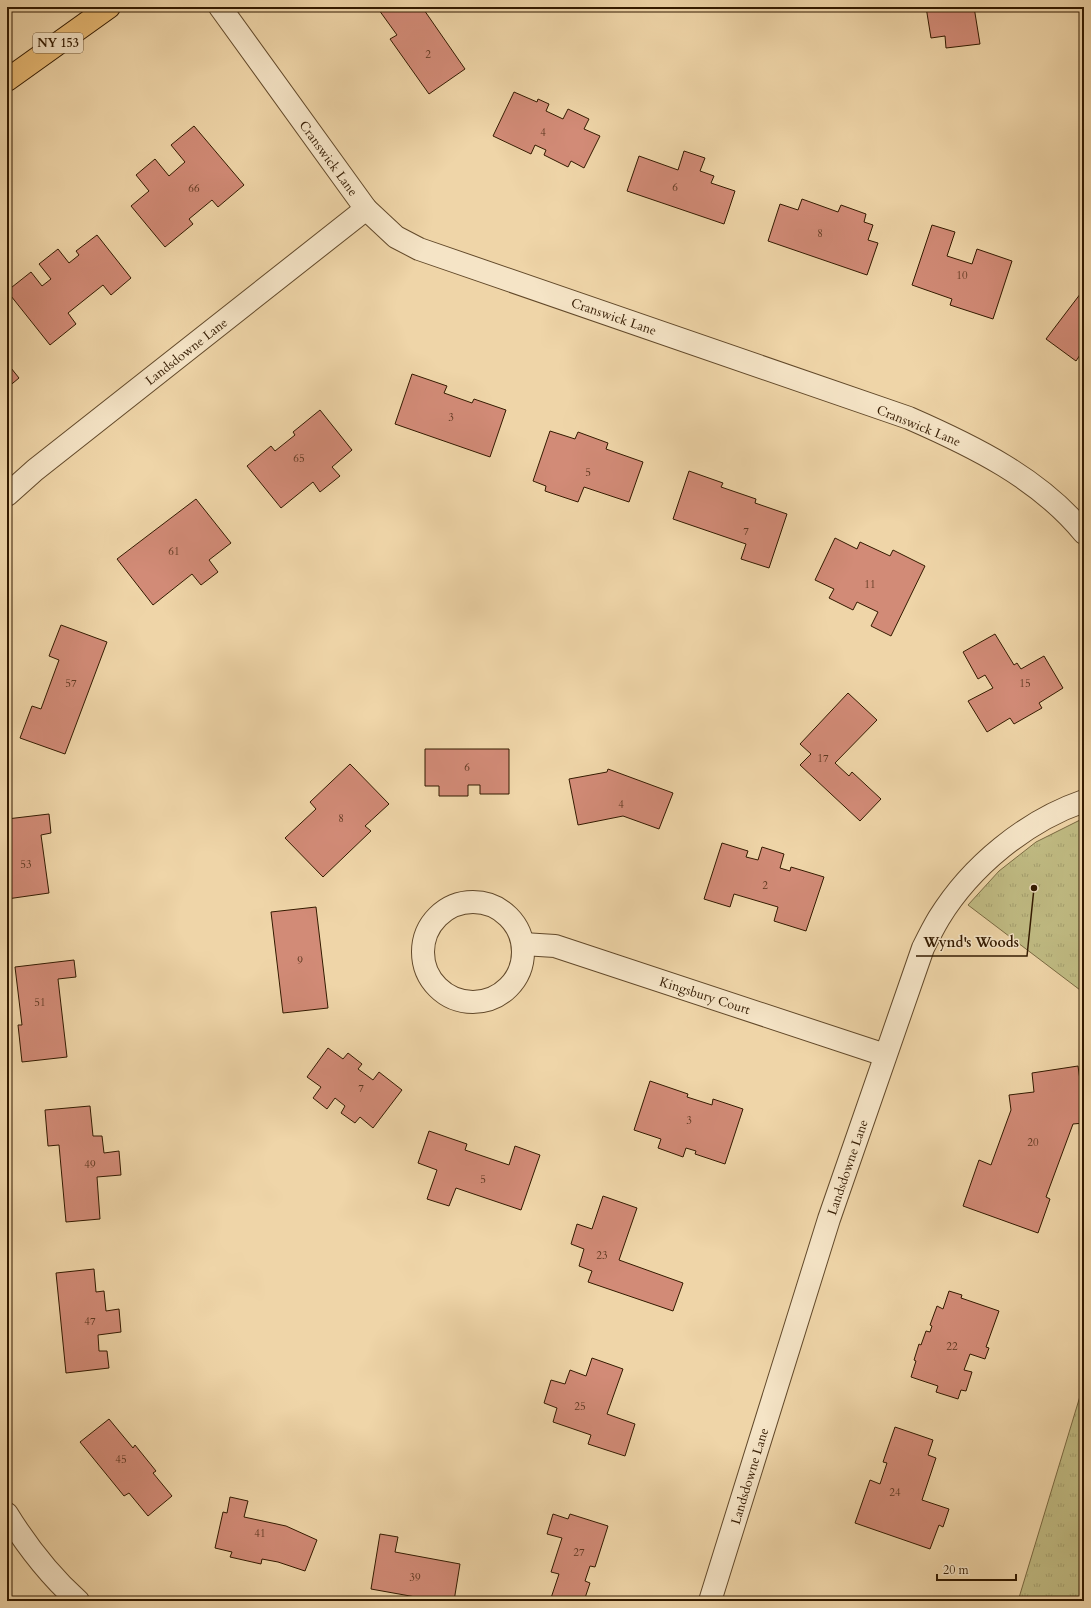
<svg xmlns="http://www.w3.org/2000/svg" width="1091" height="1608" viewBox="0 0 1091 1608" font-family="Cardo,serif">
	<defs>
		<pattern id="grass-tufts" width="24" height="20" patternUnits="userSpaceOnUse"><rect width="24" height="20" fill="#c0bb83"/><path d="M3 7l-1-3M5 7V3M7 7l1-3M15 17l-1-3M17 17v-4M19 17l1-3" fill="none" stroke="#a5a06f"/></pattern>
	</defs>
	<rect width="100%" height="100%" fill="#efd5a8"/>
	<filter id="stains"><feTurbulence type="fractalNoise" baseFrequency=".005" numOctaves="4"/><feColorMatrix values="0 0 0 0 .2 0 0 0 0 .09 0 0 0 0 .02 0 0 0 .5 -.17"/></filter>
	<radialGradient id="worn" r=".72"><stop offset=".6" stop-color="#630" stop-opacity="0"/><stop offset="1" stop-color="#630" stop-opacity=".3"/></radialGradient>
	<g fill="url(#grass-tufts)" stroke="#7a6a42">
		<polygon points="1084,818 1084,993 968,905 999,871 1036,842"/>
		<polygon points="1084,1383 1084,1601 1018,1601"/>
	</g>
	<g fill="#d28b77" stroke="#331a00">
		<polygon points="383,7 422,7 465,69 429,94 390,39 397,35 379,10"/>
		<polygon points="926,7 974,7 980,44 946,48 945,36 931,38"/>
		<polygon points="514,92 537,102 538,99 549,104 546,111 563,119 568,109 589,119 584,129 600,136 584,168 571,161 568,167 544,155 546,150 535,145 531,154 493,136"/>
		<polygon points="194,126 244,185 218,207 212,200 189,219 193,224 165,247 131,206 149,191 136,175 155,159 169,176 185,162 171,145"/>
		<polygon points="684,151 705,158 700,171 714,176 711,183 735,191 724,224 627,191 639,156 678,170"/>
		<polygon points="802,199 838,212 841,205 866,214 864,222 873,225 868,240 878,243 867,275 768,241 780,204 798,210"/>
		<polygon points="932,225 955,232 947,256 972,264 977,249 1012,261 993,319 950,305 952,299 912,285"/>
		<polygon points="97,235 131,278 111,295 103,285 68,313 76,324 50,345 7,291 31,272 42,286 51,279 39,264 58,249 69,263 79,255 76,251"/>
		<polygon points="1084,289 1084,359 1080,355 1076,361 1046,339"/>
		<polygon points="7,363 19,378 7,388"/>
		<polygon points="412,374 447,386 444,393 472,403 474,399 506,410 490,457 395,424"/>
		<polygon points="320,410 352,450 332,467 340,476 320,492 313,482 281,508 247,466 271,446 275,451 295,435 293,432"/>
		<polygon points="550,431 575,439 578,432 608,443 606,449 643,462 629,502 584,487 578,502 545,491 546,486 533,481"/>
		<polygon points="689,471 723,483 721,487 756,499 755,503 787,514 769,568 741,559 746,544 673,519"/>
		<polygon points="196,499 231,543 209,560 218,572 201,585 192,574 153,605 117,559"/>
		<polygon points="835,538 857,549 860,542 890,556 893,550 925,566 891,636 871,626 878,612 857,602 853,610 829,598 834,589 815,580"/>
		<polygon points="61,625 107,642 65,754 20,738 32,706 41,709 59,660 49,656"/>
		<polygon points="995,634 1014,665 1017,663 1021,669 1044,656 1063,688 1039,703 1042,708 1014,724 1010,718 987,732 968,701 993,688 985,675 978,679 963,652"/>
		<polygon points="848,693 877,720 835,763 849,776 852,772 881,799 860,821 800,765 811,754 800,744"/>
		<polygon points="425,749 509,749 509,794 480,794 480,785 468,785 468,796 439,796 439,786 425,786"/>
		<polygon points="350,764 389,804 365,826 371,831 323,877 285,838 316,809 310,802"/>
		<polygon points="608,769 673,793 659,829 623,816 578,825 569,779 607,772"/>
		<polygon points="49,814 51,833 41,835 49,893 7,899 7,819"/>
		<polygon points="722,843 748,851 746,857 758,860 762,847 784,854 780,868 790,871 791,867 824,877 806,931 774,921 778,907 734,894 730,907 704,899"/>
		<polygon points="316,907 328,1008 283,1013 271,912"/>
		<polygon points="74,960 76,977 58,979 67,1057 22,1062 18,1025 22,1025 15,967"/>
		<polygon points="328,1048 343,1059 348,1053 362,1064 358,1069 373,1080 379,1072 402,1090 373,1128 360,1117 355,1123 341,1113 345,1106 335,1098 327,1109 313,1098 321,1087 307,1077"/>
		<polygon points="1078,1066 1084,1109 1084,1123 1073,1124 1046,1197 1050,1199 1038,1233 963,1206 979,1160 991,1165 1011,1110 1009,1095 1034,1092 1032,1073"/>
		<polygon points="650,1081 688,1094 687,1097 712,1105 713,1099 743,1109 725,1164 695,1154 696,1151 686,1148 683,1157 658,1148 661,1139 634,1130"/>
		<polygon points="90,1106 93,1136 102,1136 104,1153 119,1151 121,1175 97,1177 100,1219 66,1222 59,1145 48,1146 45,1110"/>
		<polygon points="429,1131 467,1144 465,1150 509,1165 515,1146 540,1155 521,1210 456,1188 449,1206 427,1199 437,1170 418,1163"/>
		<polygon points="603,1196 637,1208 619,1260 683,1283 673,1311 588,1282 592,1271 579,1266 584,1249 571,1244 577,1224 592,1229"/>
		<polygon points="94,1269 96,1292 104,1291 106,1311 119,1309 121,1332 98,1335 99,1351 107,1351 109,1368 66,1373 56,1273"/>
		<polygon points="949,1291 962,1295 961,1298 999,1311 986,1347 989,1348 985,1359 970,1354 964,1370 972,1372 966,1391 961,1390 958,1399 936,1392 938,1386 911,1377 916,1361 914,1360 919,1344 921,1345 926,1331 930,1332 932,1326 930,1325 937,1306 943,1309"/>
		<polygon points="592,1358 623,1369 607,1414 635,1424 625,1456 588,1444 591,1435 553,1422 557,1408 544,1403 551,1380 565,1384 570,1370 586,1376"/>
		<polygon points="109,1419 133,1448 135,1445 156,1471 153,1473 172,1496 148,1516 129,1493 124,1496 80,1442"/>
		<polygon points="895,1427 933,1440 928,1455 936,1458 922,1500 949,1509 943,1527 939,1525 930,1549 855,1523 870,1480 880,1484 887,1463 883,1462"/>
		<polygon points="230,1497 248,1501 244,1517 286,1526 317,1540 305,1571 278,1562 262,1559 261,1564 230,1557 232,1552 215,1548 223,1512 227,1513"/>
		<polygon points="553,1514 568,1519 570,1514 608,1526 595,1567 590,1566 585,1581 590,1583 584,1601 550,1601 559,1574 551,1572 562,1538 547,1534"/>
		<polygon points="380,1534 398,1537 395,1552 460,1564 454,1601 438,1601 371,1589"/>
	</g>
	<g fill="none" stroke-linecap="round" stroke-linejoin="round">
		<defs>
			<g id="minor">
				<path d="M220,7L366,209L396,237L419,249L909,418C973,446 1039,478 1084,533"/>
				<polyline points="7,495 35,470 366,209"/>
				<circle cx="473" cy="952" r="50"/>
				<polyline points="523,944 555,946 885,1055"/>
				<path d="M7,1514C28,1548 49,1575 78,1601"/>
				<path d="M710,1601L829,1219L923,948C928,938 933,928 939,918C971,866 1026,821 1084,801"/>
			</g>
			<polyline id="major" points="7,80 109,7"/>
		</defs>
		<use href="#minor" stroke="#62492a" stroke-width="24"/>
		<use href="#major" stroke="#331a00" stroke-width="24"/>
		<use href="#minor" stroke="#f5e4c6" stroke-width="22"/>
		<use href="#major" stroke="#e8ba74" stroke-width="22"/>
	</g>
	<g text-anchor="middle" stroke-width="3" stroke-linejoin="round" paint-order="stroke">
		<g font-size="11" fill="#5b361e">
			<text x="428" y="58">2</text>
			<text x="543" y="136">4</text>
			<text x="675" y="191">6</text>
			<text x="194" y="192">66</text>
			<text x="820" y="237">8</text>
			<text x="962" y="279">10</text>
			<text x="451" y="421">3</text>
			<text x="299" y="462">65</text>
			<text x="588" y="476">5</text>
			<text x="746" y="535">7</text>
			<text x="174" y="555">61</text>
			<text x="870" y="588">11</text>
			<text x="71" y="687">57</text>
			<text x="1025" y="687">15</text>
			<text x="823" y="762">17</text>
			<text x="467" y="771">6</text>
			<text x="621" y="808">4</text>
			<text x="341" y="822">8</text>
			<text x="26" y="868">53</text>
			<text x="765" y="889">2</text>
			<text x="300" y="964">9</text>
			<text x="40" y="1006">51</text>
			<text x="361" y="1092">7</text>
			<text x="689" y="1124">3</text>
			<text x="1033" y="1146">20</text>
			<text x="90" y="1168">49</text>
			<text x="483" y="1183">5</text>
			<text x="602" y="1259">23</text>
			<text x="90" y="1325">47</text>
			<text x="952" y="1350">22</text>
			<text x="580" y="1410">25</text>
			<text x="121" y="1463">45</text>
			<text x="895" y="1496">24</text>
			<text x="260" y="1537">41</text>
			<text x="579" y="1556">27</text>
			<text x="415" y="1581">39</text>
		</g>
		<rect fill="#f5e4c6" stroke="#6d573b" stroke-width="1" x="33" y="33" width="50" height="20" rx="3"/>
		<g font-size="12" font-weight="bold" fill="#331a00">
			<text x="58" y="47">NY 153</text>
		</g>
		<g font-size="13" fill="#331a00" stroke="#f5e4c6">
			<text transform="translate(329 158) rotate(54)" y="5">Cranswick Lane</text>
			<text transform="translate(614 316) rotate(19)" y="5">Cranswick Lane</text>
			<text transform="translate(186 351) rotate(-38)" y="5">Landsdowne Lane</text>
			<text transform="translate(919 425) rotate(22)" y="5">Cranswick Lane</text>
			<text transform="translate(705 995) rotate(18)" y="5">Kingsbury Court</text>
			<text transform="translate(847 1167) rotate(-71)" y="5">Landsdowne Lane</text>
			<text transform="translate(749 1476) rotate(-73)" y="5">Landsdowne Lane</text>
		</g>
	</g>
	<path fill="none" stroke="#331a00" stroke-width="1.5" d="M1034 888L1027 956H916"/>
	<circle fill="#331a00" stroke="#f5e4c6" stroke-width="1.5" cx="1034" cy="888" r="4"/>
	<g font-size="14" text-anchor="middle" font-weight="bold" fill="#331a00" stroke="#f5e4c6" stroke-width="3" stroke-linejoin="round" paint-order="stroke">
		<text x="971" y="947">Wynd's Woods</text>
	</g>
	<rect width="1091" height="1608" fill="none" stroke="#efd5a8" stroke-width="24"/>
	<rect x="8" y="8" width="1075" height="1592" fill="none" stroke="#331a00" stroke-width="2"/>
	<rect x="12" y="12" width="1067" height="1584" fill="none" stroke="#331a00"/>
	<path d="M937 1574v6h79v-6" fill="none" stroke="#331a00" stroke-width="2"/>
	<text x="943" y="1574" font-size="12" fill="#331a00" stroke="#f5e4c6" stroke-width="3" paint-order="stroke">20 m</text>
	<rect width="100%" height="100%" filter="url(#stains)"/>
	<rect width="100%" height="100%" fill="url(#worn)"/>
</svg>
